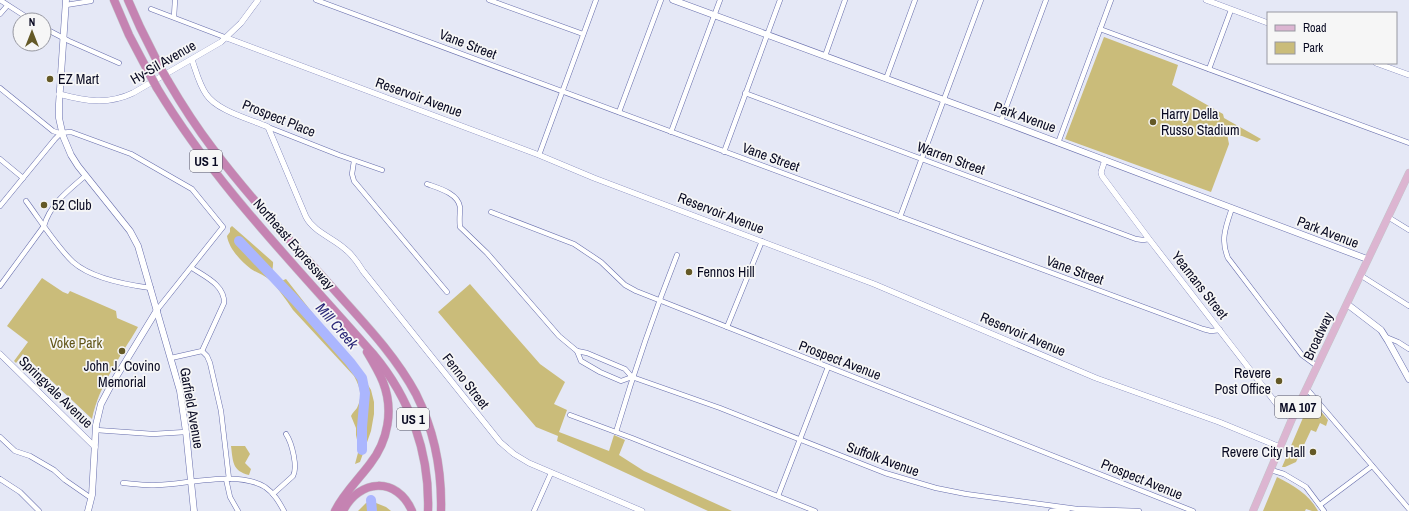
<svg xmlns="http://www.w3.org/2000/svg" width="1409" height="511" viewBox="0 0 1409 511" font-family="'Archivo Narrow',sans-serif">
	<rect width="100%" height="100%" fill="#e5e8f6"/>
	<g fill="#cabc7a">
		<polygon points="1104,37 1178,65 1172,85 1223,114 1224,118 1261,139 1257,142 1242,136 1227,134 1229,144 1211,192 1065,139"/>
		<path d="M232,226L273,262C274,269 265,289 286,279L322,325L359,370L371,390L374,402V414L371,431L360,462L355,464L359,449L356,435V428L351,416C352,413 355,411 357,408C363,396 360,387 354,376L293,310C286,300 279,289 270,280C264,275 257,273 251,269C241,261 229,249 227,236L230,232V228Z"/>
		<path d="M42,278L63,292L68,294L70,291L116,311L117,318L138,327C121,356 99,385 92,419L23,354L16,363L14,361L28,342L7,326Z"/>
		<polygon points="470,284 540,364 565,382 554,404 567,410 559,432 609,451 614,435 625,440 619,455 644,471 732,511 708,511 557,441 558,436 536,427 438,312"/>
		<polygon points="1313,408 1319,409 1328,420 1326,426 1320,423 1316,432 1311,430 1296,462 1285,467 1282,467 1305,413 1308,410"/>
		<path d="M231,446H245L250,454L245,463L251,469L249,475C232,471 233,461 231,446Z"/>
		<path d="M1277,477C1294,486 1309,494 1318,511H1312L1306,509L1305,511H1263Z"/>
		<polygon points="371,501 386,507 391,511 358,511 366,503"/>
	</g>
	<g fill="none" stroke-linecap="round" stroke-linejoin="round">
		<g stroke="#abb6fe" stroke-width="10">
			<polyline points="239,241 295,300 350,362 362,378 365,393 362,427 362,450"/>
			<polyline points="371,500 372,511"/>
		</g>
		<defs>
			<g id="minor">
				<polyline points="0,0 31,20"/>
				<polyline points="316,0 1203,329 1211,331 1220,330"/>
				<polyline points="489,0 583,34"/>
				<polyline points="66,5 91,1"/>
				<polyline points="151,9 227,38"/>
				<polyline points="0,14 7,6"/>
				<polyline points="174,17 175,0"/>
				<polyline points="44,28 69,41 119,63"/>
				<polyline points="1100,29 1409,143"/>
				<polyline points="825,56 845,0"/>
				<polyline points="1209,69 1231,10"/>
				<polyline points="886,79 915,0"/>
				<polyline points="0,88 53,131 59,133 71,132 131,154 192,189 223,227 157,310"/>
				<polyline points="745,93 1136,239 1143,240 1149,239"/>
				<polyline points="619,112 661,0"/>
				<polyline points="1001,121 1046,0"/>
				<polyline points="268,127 339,155 382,170"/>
				<polyline points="671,132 720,0"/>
				<polyline points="1058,143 1111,0"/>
				<polyline points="724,152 780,0"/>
				<polyline points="539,155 596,0"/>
				<polyline points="0,159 23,178"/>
				<polyline points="354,161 352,174 354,181 447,292"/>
				<path d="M427,184C438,188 458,193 460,207C460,214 459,220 460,227L487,253L559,336L577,351L581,361L600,372L621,381L632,377"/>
				<path d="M26,201C40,220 56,246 73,262C91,278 128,285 151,288"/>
				<polyline points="0,206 55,139 62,132"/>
				<path d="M1232,208C1226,226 1220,240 1228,258L1302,355L1317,366"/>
				<polyline points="491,212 574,244 601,262 625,285 636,291 1193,511"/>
				<polyline points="900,217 981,0"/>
				<polyline points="1388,217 1409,230"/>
				<polyline points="1360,275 1409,306"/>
				<path d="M0,286L44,226C50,204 69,190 85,176"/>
				<polyline points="727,327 762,241"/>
				<polyline points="1386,337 1398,342 1409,349"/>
				<polyline points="202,351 207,356 210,363 221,411 229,479"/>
				<polyline points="577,351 587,353 625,369 632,377 720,408 885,473 936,488 966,494 1077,509 1139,511"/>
				<path d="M171,358L202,351L224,303C225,285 204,276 192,268"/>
				<polyline points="1307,389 1409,509"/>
				<polyline points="570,415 632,438 815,511"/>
				<polyline points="96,430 153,434 186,432"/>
				<path d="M616,432C634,372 654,313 677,255"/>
				<polyline points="0,437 15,451 30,456 54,470 65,480 91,498"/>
				<polyline points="1271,470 1284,474 1306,487 1324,511"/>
				<polyline points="0,479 20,492 39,511"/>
				<polyline points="226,479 230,497 238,511"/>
				<path d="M123,483C134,484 145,486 157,485C188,484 238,470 265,487C274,493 279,502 284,511"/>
				<path d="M273,494L293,476C298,467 292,443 286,434"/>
				<polyline points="778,496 828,367"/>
				<polyline points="1320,505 1372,466"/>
				<polyline points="534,511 551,473"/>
				<polyline points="1051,511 1068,509"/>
			</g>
			<g id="tertiary">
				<polyline points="1206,0 1268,23"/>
				<polyline points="227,38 539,155 594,178 874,284 1096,378 1219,422 1280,447"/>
				<path d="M192,60C196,71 199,84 206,94C217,111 250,119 268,127L306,217C314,232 333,238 345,249C353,255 358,263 363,271L500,442L514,454L529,463L642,511"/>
				<polyline points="1376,63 1409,75"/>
				<path d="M59,94C85,101 108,105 133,93L221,42L241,23L258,0"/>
				<polyline points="1105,160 1101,172 1102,176 1149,239 1282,411 1292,419"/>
				<polyline points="0,354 95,447"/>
			</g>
			<g id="secondary">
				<polyline points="66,0 59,104 59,118 63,136 71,155 78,166 130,231 138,246 180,391 186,432 194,511"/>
				<polyline points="673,0 1001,121 1367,259"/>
				<polyline points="1347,304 1381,330 1388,341 1409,379"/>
				<polyline points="88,511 92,495 96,425 101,404 110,387 157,310"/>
			</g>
			<polyline id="primary" points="1253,511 1292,419 1409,173"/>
			<g id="motorway">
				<polyline points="114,0 129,35 150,75"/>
				<polyline points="128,0 140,27 161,69"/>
				<path d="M168,81C182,105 197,128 213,149C249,197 290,240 330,285C360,319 394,353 416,394C434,430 442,471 441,511"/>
				<path d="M157,88C216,186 298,268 373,354C410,398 430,453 428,511"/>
				<path d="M335,511C344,493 358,480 370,464C388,441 394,410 383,382C379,372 373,362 367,352"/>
				<path d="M343,511C359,479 397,476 412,511"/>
			</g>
		</defs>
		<use href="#minor" stroke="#666dac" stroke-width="5.5"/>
		<use href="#tertiary" stroke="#666dac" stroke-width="6"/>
		<use href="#secondary" stroke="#666dac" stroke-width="7"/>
		<use href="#primary" stroke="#c4c4ca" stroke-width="8"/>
		<use href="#motorway" stroke="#c4c4ca" stroke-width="9"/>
		<use href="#minor" stroke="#fff" stroke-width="4.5"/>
		<use href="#tertiary" stroke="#fff" stroke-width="5.5"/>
		<use href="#secondary" stroke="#fff" stroke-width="6"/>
		<use href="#primary" stroke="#dcb5d1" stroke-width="7"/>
		<use href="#motorway" stroke="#c583b2" stroke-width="8"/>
		<defs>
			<g id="motorway-bridge">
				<polyline points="161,69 168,81"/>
				<polyline points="150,75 157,88"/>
			</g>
		</defs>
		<use href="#motorway-bridge" stroke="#c4c4ca" stroke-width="9" stroke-linecap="butt"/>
		<use href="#motorway-bridge" stroke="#c583b2" stroke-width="8"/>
	</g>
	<g fill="#645926" stroke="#f6f6f6" stroke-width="1.5">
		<circle cx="50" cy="79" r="4"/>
		<circle cx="1153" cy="122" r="4"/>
		<circle cx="44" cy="205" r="4"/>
		<circle cx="689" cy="272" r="4"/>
		<circle cx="122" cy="351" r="4"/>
		<circle cx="1279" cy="381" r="4"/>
		<circle cx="1313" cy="452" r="4"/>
	</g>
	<g text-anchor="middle" stroke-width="3.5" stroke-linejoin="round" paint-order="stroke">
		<g fill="#f6f6f6" stroke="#505162" stroke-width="1">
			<rect x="190" y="150" width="32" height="22" rx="3"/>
			<rect x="1275" y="396" width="46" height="22" rx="3"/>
			<rect x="397" y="408" width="32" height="22" rx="3"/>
		</g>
		<g font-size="13" font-weight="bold" fill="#090a22">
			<text x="206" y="166">US 1</text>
			<text x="1298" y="412">MA 107</text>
			<text x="413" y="424">US 1</text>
		</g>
		<g font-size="14" fill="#090a22" stroke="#f6f6f6">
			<text transform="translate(468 44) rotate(21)" y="5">Vane Street</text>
			<text transform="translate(163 62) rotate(-30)" y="5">Hy-Sil Avenue</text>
			<text transform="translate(419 97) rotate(20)" y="5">Reservoir Avenue</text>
			<text transform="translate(1025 117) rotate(20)" y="5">Park Avenue</text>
			<text transform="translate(279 118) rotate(22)" y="5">Prospect Place</text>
			<text transform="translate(771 157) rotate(20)" y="5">Vane Street</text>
			<text transform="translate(951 158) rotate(20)" y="5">Warren Street</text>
			<text transform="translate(721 213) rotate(21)" y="5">Reservoir Avenue</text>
			<text transform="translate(1328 232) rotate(21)" y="5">Park Avenue</text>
			<text transform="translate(294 244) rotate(49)" y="5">Northeast Expressway</text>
			<text transform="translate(1075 270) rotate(20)" y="5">Vane Street</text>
			<text transform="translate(1200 285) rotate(52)" y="5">Yeamans Street</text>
			<text transform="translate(1023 334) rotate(23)" y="5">Reservoir Avenue</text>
			<text transform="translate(1318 336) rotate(-65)" y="5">Broadway</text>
			<text transform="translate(840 360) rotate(21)" y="5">Prospect Avenue</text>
			<text transform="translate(466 381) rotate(52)" y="5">Fenno Street</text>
			<text transform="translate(56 392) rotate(44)" y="5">Springvale Avenue</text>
			<text transform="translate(192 408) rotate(80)" y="5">Garfield Avenue</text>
			<text transform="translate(883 459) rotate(20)" y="5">Suffolk Avenue</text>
			<text transform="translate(1142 479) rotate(22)" y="5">Prospect Avenue</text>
		</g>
		<g font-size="14" fill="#090a22" stroke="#f6f6f6" text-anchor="start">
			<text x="58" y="84">EZ Mart</text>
			<text x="1161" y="119">Harry Della<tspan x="1161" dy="16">Russo Stadium</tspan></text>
			<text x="52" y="210">52 Club</text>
			<text x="697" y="277">Fennos Hill</text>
			<text x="122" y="371" text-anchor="middle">John J. Covino<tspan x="122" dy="16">Memorial</tspan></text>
			<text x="1271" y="378" text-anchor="end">Revere<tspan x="1271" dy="16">Post Office</tspan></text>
			<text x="1305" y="457" text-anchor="end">Revere City Hall</text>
		</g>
		<g font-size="14" fill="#615518" stroke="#f6f6f6">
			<text x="76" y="348">Voke Park</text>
		</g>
		<g font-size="15" font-style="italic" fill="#2a2778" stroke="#f6f6f6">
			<text transform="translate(337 326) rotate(49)" y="5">Mill Creek</text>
		</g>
	</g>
	<rect x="1267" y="12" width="130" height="52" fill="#f6f6f6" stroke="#9798a1"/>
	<rect x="1275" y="25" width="20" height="6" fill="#dcb5d1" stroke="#9798a1"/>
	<text x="1303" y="32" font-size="12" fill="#090a22">Road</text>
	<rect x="1275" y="42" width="20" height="12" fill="#cabc7a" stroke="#9798a1"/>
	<text x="1303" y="52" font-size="12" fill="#090a22">Park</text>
	<g transform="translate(32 32)"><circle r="19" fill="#f6f6f6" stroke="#9798a1"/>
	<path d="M0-3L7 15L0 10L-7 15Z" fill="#645926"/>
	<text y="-6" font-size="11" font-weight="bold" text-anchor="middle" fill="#090a22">N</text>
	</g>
</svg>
